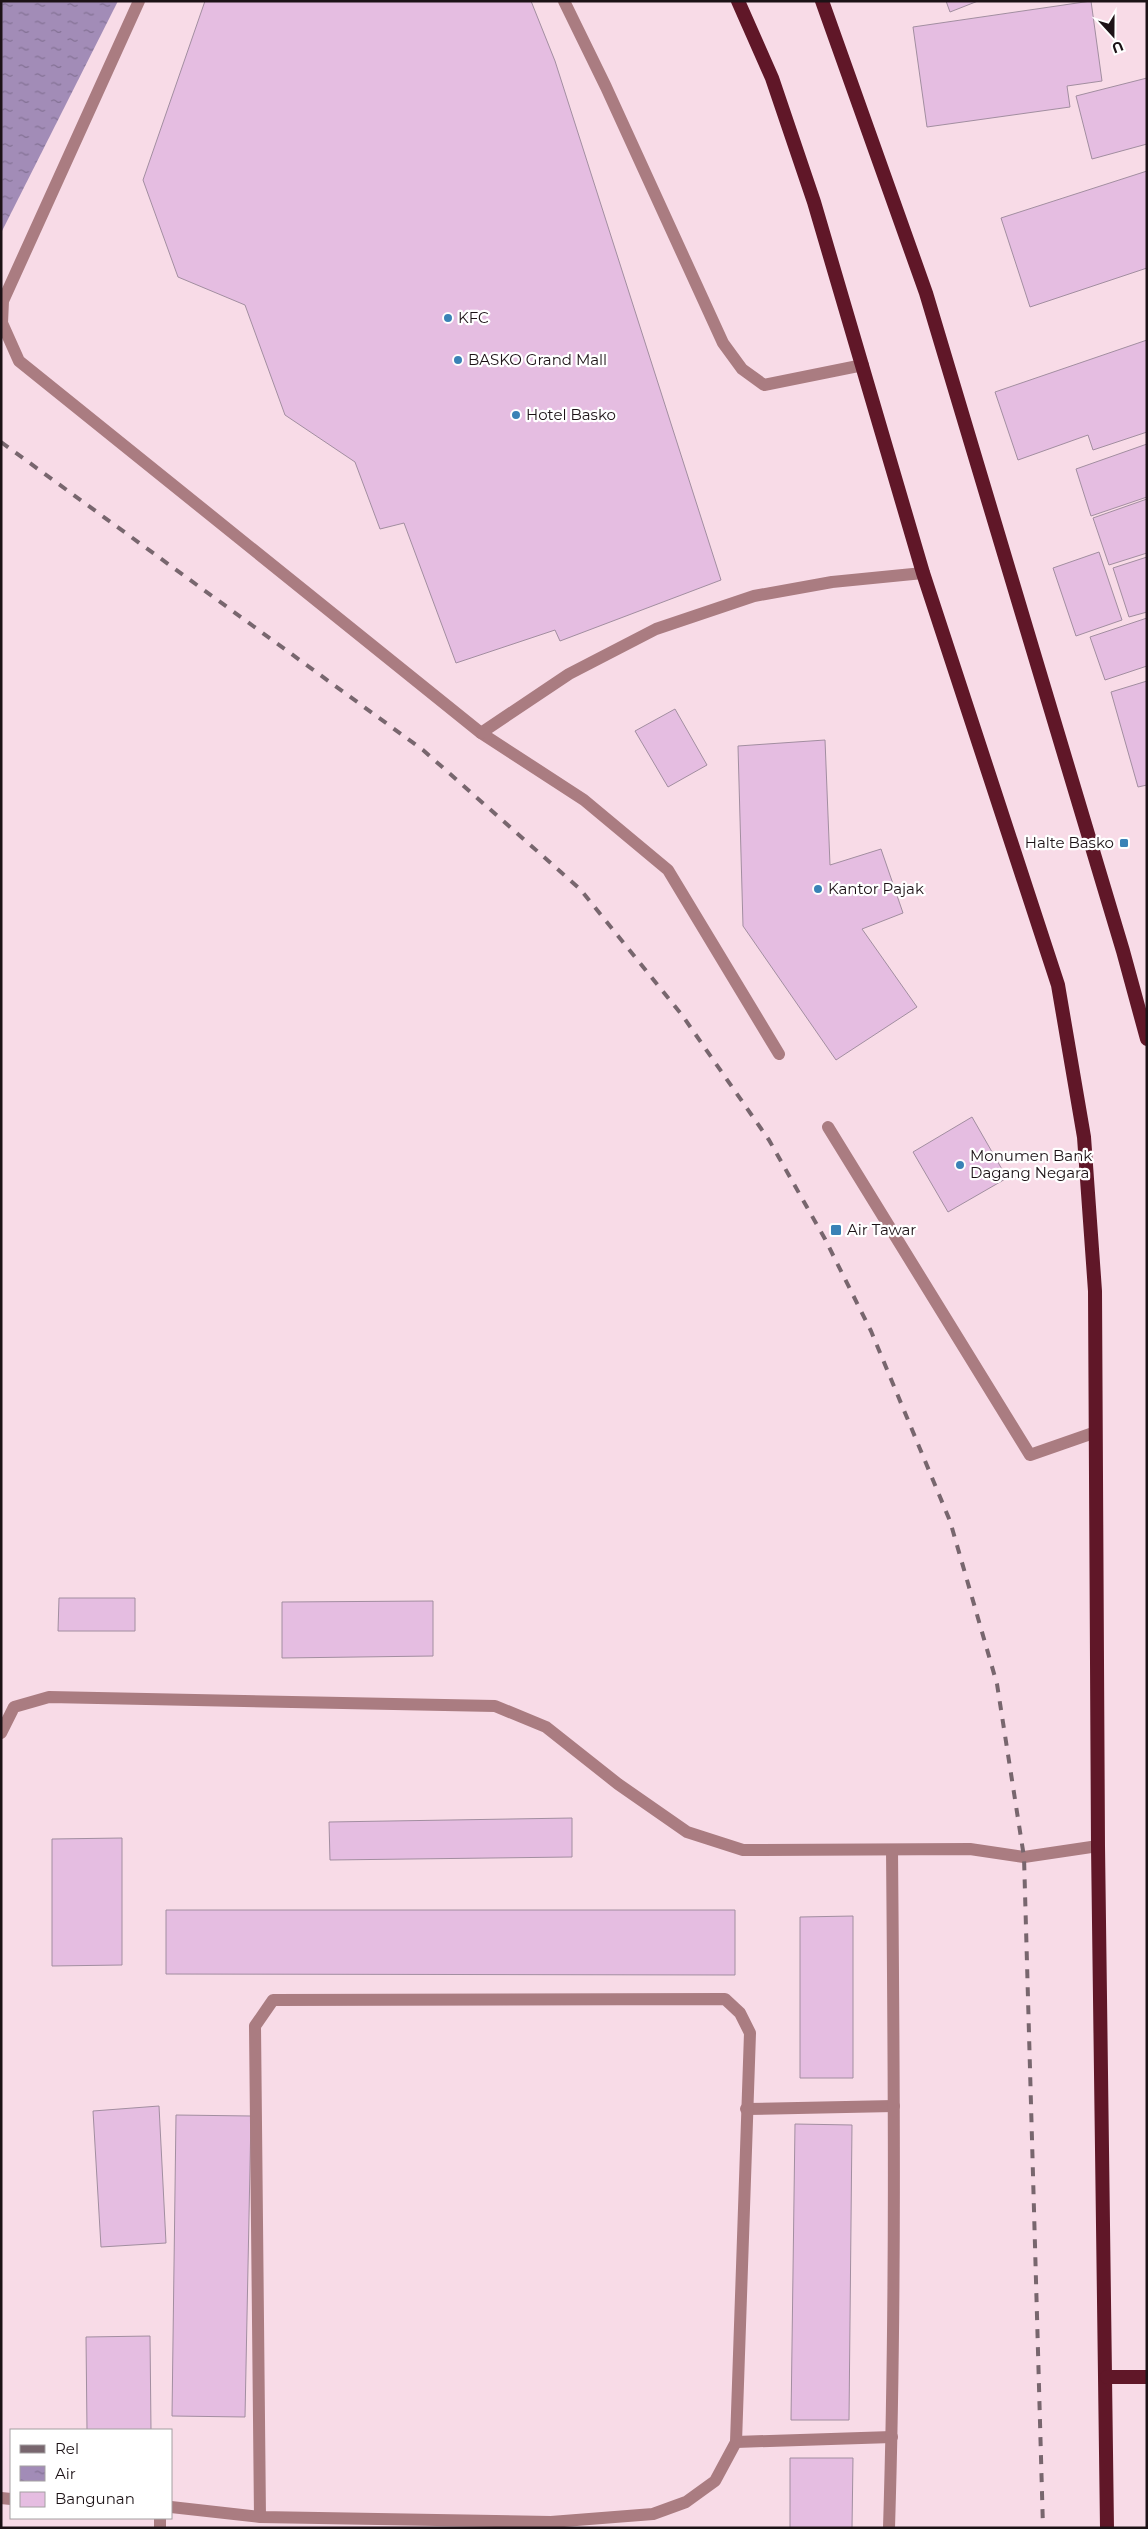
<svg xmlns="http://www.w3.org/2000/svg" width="1148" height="2529" viewBox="0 0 1148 2529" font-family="Montserrat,sans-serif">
	<defs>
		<pattern id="water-ripples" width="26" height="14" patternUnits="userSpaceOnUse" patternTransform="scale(1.25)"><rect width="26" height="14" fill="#a28cb7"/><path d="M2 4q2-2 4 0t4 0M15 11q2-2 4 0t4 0" fill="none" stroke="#837194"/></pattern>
	</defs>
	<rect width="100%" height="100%" fill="#f8dbe7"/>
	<polygon fill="url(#water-ripples)" points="1,1 118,1 1,233"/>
	<g fill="#e5bde1" stroke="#a28ea0">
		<polygon points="205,1 531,1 555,61 721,580 560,641 555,630 456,663 404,523 380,529 355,462 285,415 245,305 178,277 143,180"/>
		<polygon points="946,1 978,1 950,12"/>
		<polygon points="1091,1 1102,81 1067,86 1070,107 927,127 913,27"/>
		<polygon points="1147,78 1147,144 1092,159 1076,96"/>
		<polygon points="1147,171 1147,268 1030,307 1001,218"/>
		<polygon points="1147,340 1147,432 1093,450 1088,435 1018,460 995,392"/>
		<polygon points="1147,444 1147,497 1091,516 1076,469"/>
		<polygon points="1147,499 1147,553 1109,565 1093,518"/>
		<polygon points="1099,552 1122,620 1076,636 1053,568"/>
		<polygon points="1147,557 1147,612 1129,617 1113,568"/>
		<polygon points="1147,618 1147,666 1105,680 1090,637"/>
		<polygon points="1147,681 1147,785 1138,787 1111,692"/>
		<polygon points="675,709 707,765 668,787 635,731"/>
		<polygon points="825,740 830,865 881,849 903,913 862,929 917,1007 836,1060 743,926 738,746"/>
		<polygon points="972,1117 1007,1178 948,1212 913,1152"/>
		<polygon points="59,1598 135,1598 135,1631 58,1631"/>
		<polygon points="433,1601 433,1656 282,1658 282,1602"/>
		<polygon points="572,1818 572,1857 330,1860 329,1822"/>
		<polygon points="122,1838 122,1965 52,1966 52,1839"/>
		<polygon points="166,1910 735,1910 735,1975 166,1974"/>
		<polygon points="853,1916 853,2078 800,2078 800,1917"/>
		<polygon points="159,2106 166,2243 101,2247 93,2111"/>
		<polygon points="176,2115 251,2116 245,2417 172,2416"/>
		<polygon points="795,2124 852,2125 849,2420 791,2420"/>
		<polygon points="150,2336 151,2430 87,2430 86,2337"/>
		<polygon points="790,2458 853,2458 852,2528 790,2528"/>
	</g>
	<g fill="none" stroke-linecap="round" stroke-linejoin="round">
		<g stroke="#aa7c81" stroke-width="12">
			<polyline points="139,1 3,301 2,323 19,361 481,733 584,800 668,870 779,1054"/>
			<polyline points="564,1 606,87 723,343 742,369 764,385 863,365"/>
			<polyline points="481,733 569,674 656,629 754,596 832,582 923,573"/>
			<polyline points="828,1127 1030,1455 1096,1432"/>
			<polyline points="1,1733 14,1707 49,1697 495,1706 546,1727 618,1784 687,1832 743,1850 970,1849 1024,1857 1098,1846"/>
			<polyline points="746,2109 894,2106"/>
			<polyline points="736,2442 892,2437"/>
			<polyline points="1,2498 11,2499"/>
			<polyline points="171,2507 260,2517 551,2522 653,2514 686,2502 715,2481 736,2442 750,2033 740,2013 725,1999 273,2000 255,2026 260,2517"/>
			<polyline points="160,2528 160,2518"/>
			<path d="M889,2528C896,2302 894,2076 892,1850"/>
		</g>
		<g stroke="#601728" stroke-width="14">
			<polyline points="738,1 772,78 814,202 923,573 1058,985 1084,1137 1095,1291 1098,1846 1107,2528"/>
			<polyline points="822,1 926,293 1123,951 1147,1039"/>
			<polyline points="1107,2377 1147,2377"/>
		</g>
		<polyline stroke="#78666e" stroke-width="4" stroke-dasharray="9 9" stroke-linecap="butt" points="1,442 423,750 580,889 682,1015 769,1140 825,1239 871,1331 950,1521 997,1684 1024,1857 1043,2528"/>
	</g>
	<g fill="#3a82b6" stroke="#fff" stroke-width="2">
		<circle cx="448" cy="318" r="5"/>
		<circle cx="458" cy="360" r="5"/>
		<circle cx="516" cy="415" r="5"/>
		<rect x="1119" y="838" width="10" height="10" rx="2.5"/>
		<circle cx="818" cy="889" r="5"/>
		<circle cx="960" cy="1165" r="5"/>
		<rect x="830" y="1224" width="12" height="12" rx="2.5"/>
	</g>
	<g text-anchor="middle" stroke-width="4.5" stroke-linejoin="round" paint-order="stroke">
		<g font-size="15" fill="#1c1216" stroke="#fff" text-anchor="start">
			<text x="458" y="323">KFC</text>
			<text x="468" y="365">BASKO Grand Mall</text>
			<text x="526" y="420">Hotel Basko</text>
			<text x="1114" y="848" text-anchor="end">Halte Basko</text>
			<text x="828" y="894">Kantor Pajak</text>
			<text x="970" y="1161">Monumen Bank<tspan x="970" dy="17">Dagang Negara</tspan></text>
			<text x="847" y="1235">Air Tawar</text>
		</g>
	</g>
	<rect width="1148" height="2529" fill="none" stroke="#1c1216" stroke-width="5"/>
	<rect x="10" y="2429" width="162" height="90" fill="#ffffff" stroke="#a4a0a2"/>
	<rect x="20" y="2445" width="25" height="8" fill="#78666e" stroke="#a4a0a2"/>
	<text x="55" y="2454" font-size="15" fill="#1c1216">Rel</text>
	<rect x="20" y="2466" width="25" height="15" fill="url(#water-ripples)" stroke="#a4a0a2"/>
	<text x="55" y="2479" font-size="15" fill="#1c1216">Air</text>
	<rect x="20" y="2492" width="25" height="15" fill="#e5bde1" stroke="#a4a0a2"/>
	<text x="55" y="2504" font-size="15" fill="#1c1216">Bangunan</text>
	<g transform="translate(1113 35) rotate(159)" stroke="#ffffff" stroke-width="4" paint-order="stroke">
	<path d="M0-4L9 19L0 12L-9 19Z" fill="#1c1216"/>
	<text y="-8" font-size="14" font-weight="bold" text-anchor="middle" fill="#1c1216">U</text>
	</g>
</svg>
